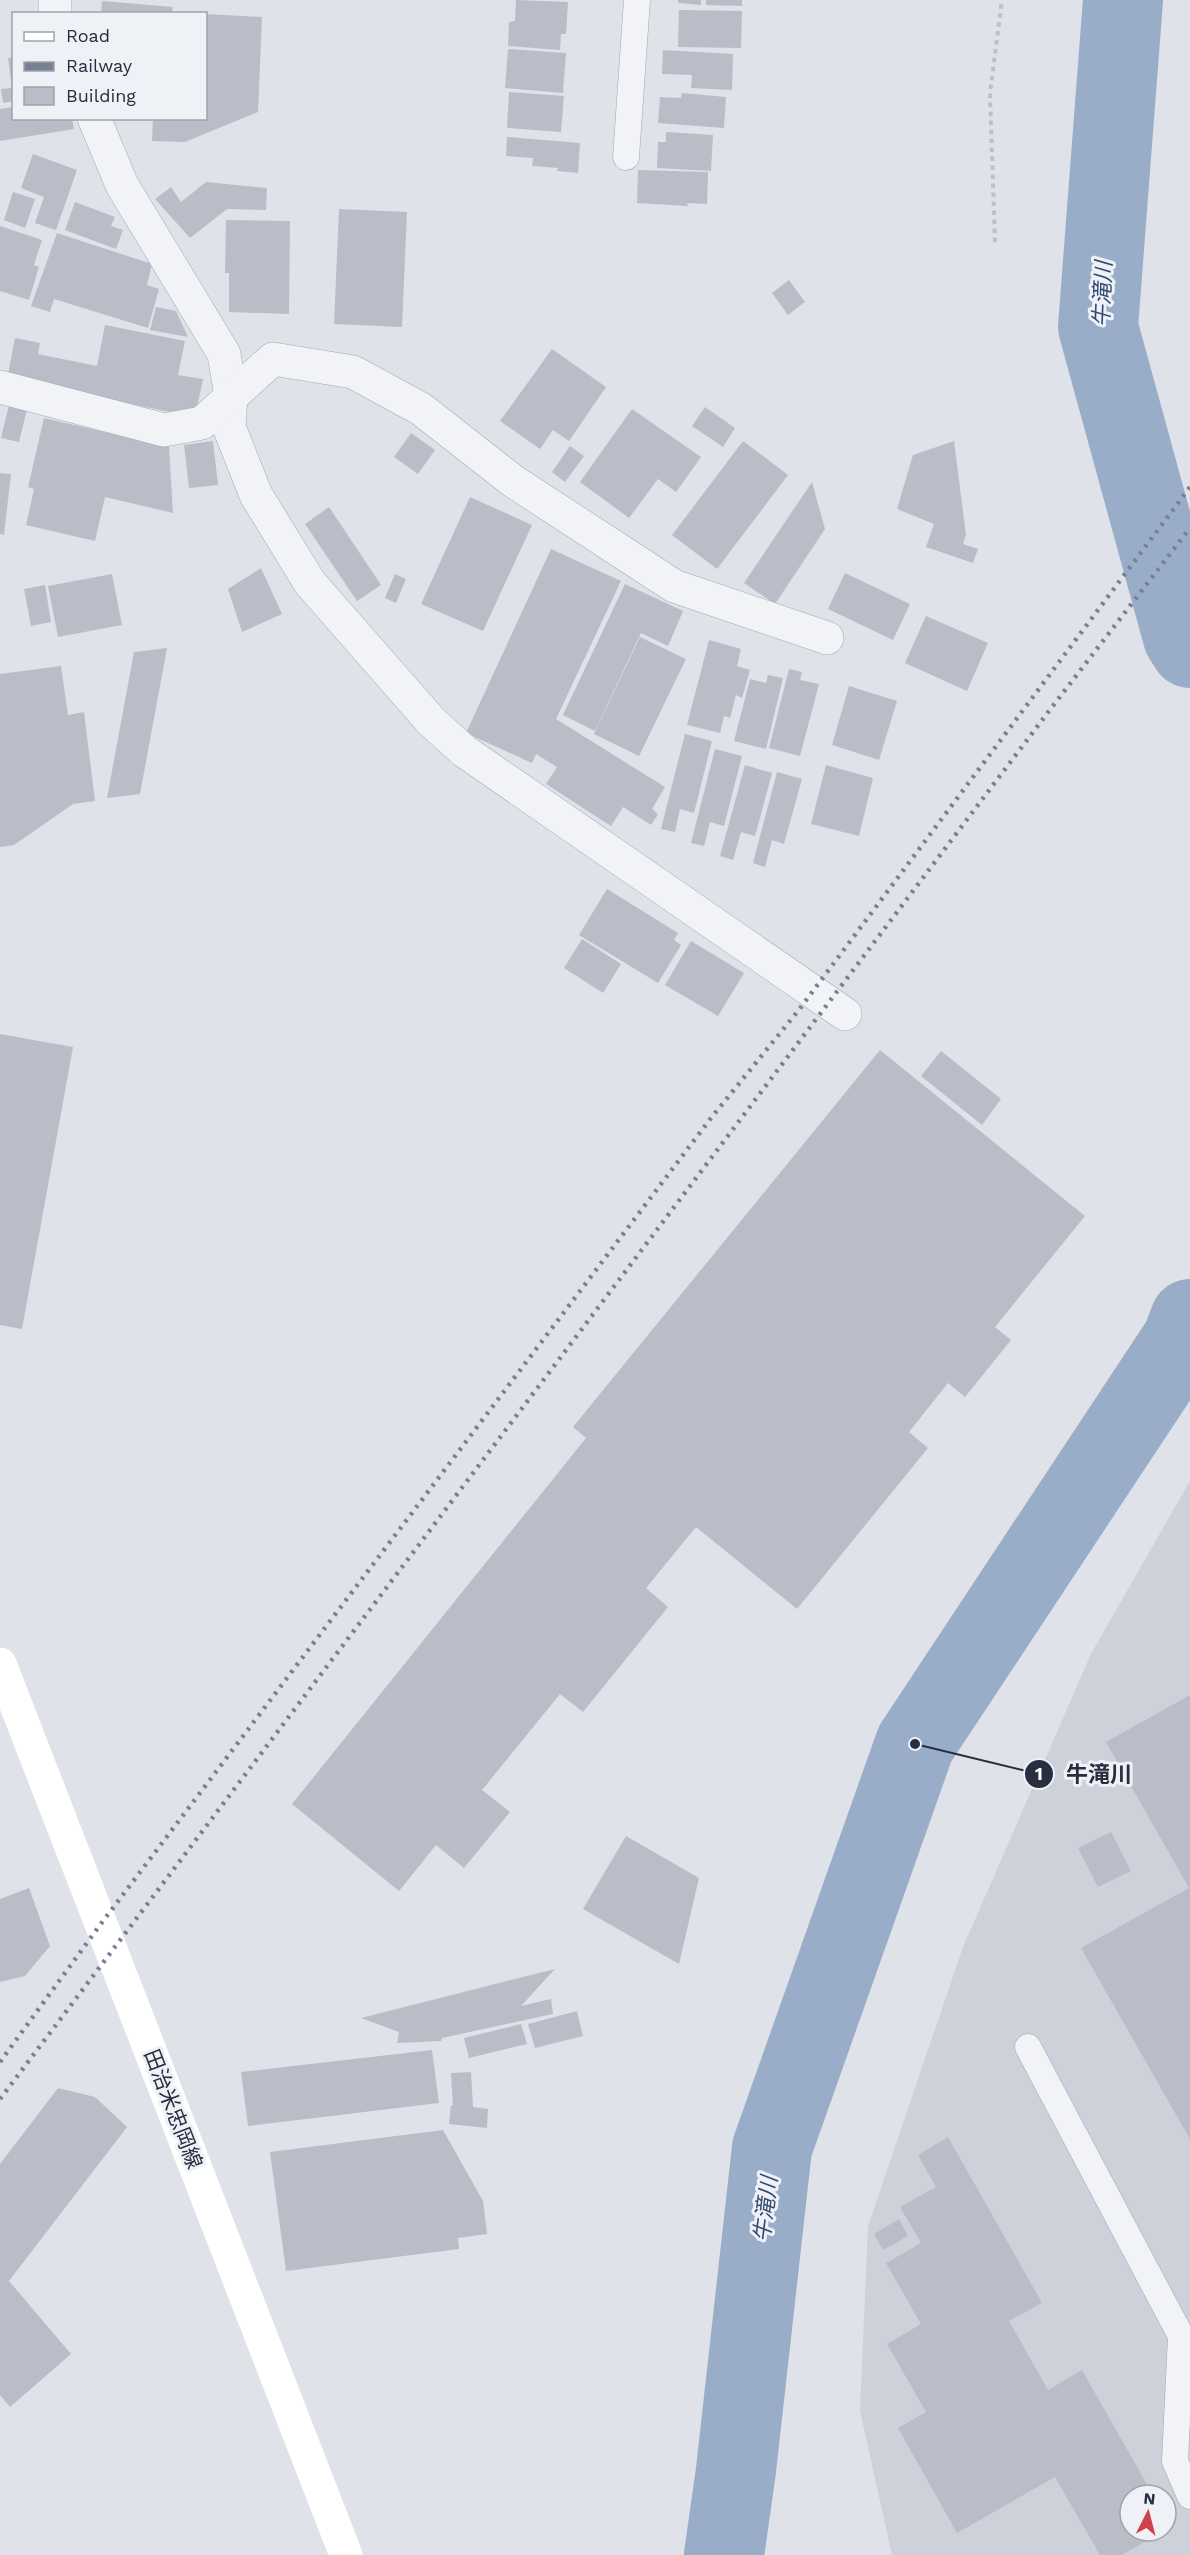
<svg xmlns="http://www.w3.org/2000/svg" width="1190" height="2555" viewBox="0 0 1190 2555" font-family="'Work Sans','Noto Sans JP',sans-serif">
	<rect width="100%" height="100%" fill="#dfe2e8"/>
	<path fill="#cdd1da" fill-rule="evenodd" d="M1190,1481V2555H892L860,2411L868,2226L963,1947L1091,1654ZM1130,2495H1166V2531H1130Z"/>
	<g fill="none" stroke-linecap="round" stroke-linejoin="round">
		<g stroke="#99adc9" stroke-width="80">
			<polyline points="1123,0 1098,327 1183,637 1190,648"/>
			<polyline points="724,2555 736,2470 772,2148 915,1744 1182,1340 1190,1319"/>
		</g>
	</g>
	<g fill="#b9bdc8">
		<polygon points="516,0 568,2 566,34 561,34 560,50 508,46 509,22 515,21"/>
		<polygon points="678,0 701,0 701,5 678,3"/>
		<polygon points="706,0 742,0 742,6 706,5"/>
		<polygon points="102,1 173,7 172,14 101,14"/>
		<polygon points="679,10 742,11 741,48 678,47"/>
		<polygon points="206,14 262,17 258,112 185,142 152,141 153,118 206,118"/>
		<polygon points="508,49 566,53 563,93 505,88"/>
		<polygon points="663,50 733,54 732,90 691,88 692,75 662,74"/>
		<polygon points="14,57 14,101 3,103 1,89 12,88 8,58"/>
		<polygon points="509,92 564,96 561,132 507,128"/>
		<polygon points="682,93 726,97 724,128 658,123 660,97 681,98"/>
		<polygon points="14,107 14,118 72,118 74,129 0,141 0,109"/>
		<polygon points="666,132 713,135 711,171 657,168 658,142 666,142"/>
		<polygon points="507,137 580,143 578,173 557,171 558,168 532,166 533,158 506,156"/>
		<polygon points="33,154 77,170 56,230 35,223 44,197 21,188"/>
		<polygon points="638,170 708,172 707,204 687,203 688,206 637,203"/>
		<polygon points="206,182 267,188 266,210 227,209 190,238 155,199 171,187 181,202"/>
		<polygon points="13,192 35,199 25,228 4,220"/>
		<polygon points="75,202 115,217 111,226 123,230 116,249 65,230"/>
		<polygon points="339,209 407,212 402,327 334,324"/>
		<polygon points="226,220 290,221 289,314 229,312 229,273 225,273"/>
		<polygon points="0,226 42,240 34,265 39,267 29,300 0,291"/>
		<polygon points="57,233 152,264 147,285 159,289 148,328 54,299 50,312 31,306"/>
		<polygon points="789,280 805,302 788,315 772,293"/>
		<polygon points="156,307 176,311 188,337 150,330"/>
		<polygon points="105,325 185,341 178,375 203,379 195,417 7,379 15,338 40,343 38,354 97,366"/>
		<polygon points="552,349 606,387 569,441 553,430 540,449 500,421"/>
		<polygon points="9,405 27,409 19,442 1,438"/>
		<polygon points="705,407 735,428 723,447 692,426"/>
		<polygon points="632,409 701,457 676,492 658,479 629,518 580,482"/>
		<polygon points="44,418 169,447 173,513 105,497 95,541 26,525 34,489 28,487"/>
		<polygon points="411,433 435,450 418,474 394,457"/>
		<polygon points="213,441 218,485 189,488 184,445"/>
		<polygon points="743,441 788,475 717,569 672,535"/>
		<polygon points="954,441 966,535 963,544 978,549 973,563 926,547 934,524 897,509 913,455"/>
		<polygon points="570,446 584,456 565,482 552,472"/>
		<polygon points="0,473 11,474 4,535 0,534"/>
		<polygon points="812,482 825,529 775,604 744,583"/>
		<polygon points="470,497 532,525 483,631 421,604"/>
		<polygon points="329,507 381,585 357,601 305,524"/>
		<polygon points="551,549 621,581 556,719 665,787 652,809 658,814 651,825 623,807 611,826 546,784 557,767 536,754 532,763 466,733"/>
		<polygon points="261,568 282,614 242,632 228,589"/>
		<polygon points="845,573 910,604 893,640 828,609"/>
		<polygon points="112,574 122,625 58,637 48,586"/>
		<polygon points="395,574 406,579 396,603 385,598"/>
		<polygon points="625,584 683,611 668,646 641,633 595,731 563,715"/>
		<polygon points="45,585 51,622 31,626 24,589"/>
		<polygon points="926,616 988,643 967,691 905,663"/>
		<polygon points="640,637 686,659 639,756 594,734"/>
		<polygon points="709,640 741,649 737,666 750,670 742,698 736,695 730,718 724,716 720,733 687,725"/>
		<polygon points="167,648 140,794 107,798 134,652"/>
		<polygon points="61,666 68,715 84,712 95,801 73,804 14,845 0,847 0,674"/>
		<polygon points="789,669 802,672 800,680 819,684 800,756 769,748"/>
		<polygon points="768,675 783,678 766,749 734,741 750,679 766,683"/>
		<polygon points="849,686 897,701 879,760 832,745"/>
		<polygon points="685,734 712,741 694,813 680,809 675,832 661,829"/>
		<polygon points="715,749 742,756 724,826 710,822 704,846 691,843"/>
		<polygon points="745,765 772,773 755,836 741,832 733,860 720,856"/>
		<polygon points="826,765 873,778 859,836 811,824"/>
		<polygon points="777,772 802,779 784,844 772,840 765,867 753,863"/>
		<polygon points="607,889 678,933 674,940 681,945 658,983 579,935"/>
		<polygon points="582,939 621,964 603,993 564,968"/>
		<polygon points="691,941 744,973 718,1016 665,985"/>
		<polygon points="0,1034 73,1047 22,1329 0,1325"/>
		<polygon points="880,1050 1085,1216 995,1327 1011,1340 965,1397 948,1383 909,1432 928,1448 797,1609 696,1527 646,1588 668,1607 583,1712 560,1694 482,1790 510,1812 464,1868 436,1845 399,1891 292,1804 586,1438 573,1427"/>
		<polygon points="941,1051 1001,1099 982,1125 921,1076"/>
		<polygon points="1190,1695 1190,2139 1081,1948 1189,1888 1106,1742"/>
		<polygon points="1111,1832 1131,1871 1098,1887 1078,1848"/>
		<polygon points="626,1836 699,1878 679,1964 583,1909"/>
		<polygon points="29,1888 50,1946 25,1976 0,1982 0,1899"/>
		<polygon points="555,1969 521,2006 551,1999 553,2014 442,2038 441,2041 397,2043 399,2032 361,2018"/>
		<polygon points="577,2011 583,2036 535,2048 528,2024"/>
		<polygon points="521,2024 527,2044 469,2058 464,2038"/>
		<polygon points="432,2050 439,2103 248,2126 241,2072"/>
		<polygon points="471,2072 473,2107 488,2109 487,2128 449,2124 451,2105 453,2106 451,2073"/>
		<polygon points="58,2088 95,2097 127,2127 9,2281 71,2354 10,2407 0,2395 0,2164"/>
		<polygon points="443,2130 483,2201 487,2234 458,2238 459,2249 286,2271 270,2152"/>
		<polygon points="948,2137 1042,2303 1009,2321 1048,2390 1082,2370 1153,2495 1130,2495 1130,2531 1163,2531 1122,2555 1100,2555 1055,2477 957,2533 898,2428 926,2412 887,2344 921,2324 886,2263 921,2243 900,2207 936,2187 918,2155"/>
		<polygon points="899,2219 908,2236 883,2250 874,2234"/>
	</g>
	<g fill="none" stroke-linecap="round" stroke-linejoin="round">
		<defs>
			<g id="lane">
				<polyline points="626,157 637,0"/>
				<polyline points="1028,2047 1181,2336 1175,2461 1190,2496"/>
			</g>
			<g id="street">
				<polyline points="55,0 55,14"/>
				<polyline points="94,118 122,185 224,354 231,396 229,427 256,495 310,583 431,721 464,751 845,1014"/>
				<polyline points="0,387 164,430 202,423 273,359 353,372 421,409 513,481 674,586 827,638"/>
			</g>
		</defs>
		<use href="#lane" stroke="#a4a8b2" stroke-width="27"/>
		<use href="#street" stroke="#a4a8b2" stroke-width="34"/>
		<polyline stroke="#bdc0c6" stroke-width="4" stroke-dasharray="4.5 4.5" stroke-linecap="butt" points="995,242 990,93 1002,0"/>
		<use href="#lane" stroke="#f1f3f6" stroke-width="26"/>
		<use href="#street" stroke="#f1f3f6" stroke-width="33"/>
		<polyline stroke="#fff" stroke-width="33" points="0,1664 346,2555"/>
		<g stroke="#788092" stroke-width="4.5" stroke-dasharray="3 6" stroke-linecap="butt">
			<polyline points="0,2062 100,1925 711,1118 798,1011 1190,487"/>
			<polyline points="0,2099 1049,711 1190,528"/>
		</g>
	</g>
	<g text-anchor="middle" stroke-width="6" stroke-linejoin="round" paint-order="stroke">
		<g font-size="21" fill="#282e3f" stroke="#eef1f6">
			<text transform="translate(173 2109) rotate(69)" y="7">田治米忠岡線</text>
		</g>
		<g font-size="22" font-style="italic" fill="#324a73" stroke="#eef1f6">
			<text transform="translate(1102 294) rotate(-88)" y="8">牛滝川</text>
			<text transform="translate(765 2209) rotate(-83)" y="8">牛滝川</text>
		</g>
	</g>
	<path fill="none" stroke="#282e3f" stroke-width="2" d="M915 1744L1039 1774"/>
	<g fill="#282e3f" stroke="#eef1f6" stroke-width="2">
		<circle cx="915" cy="1744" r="6"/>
		<circle cx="1039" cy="1774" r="15"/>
	</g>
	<g font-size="18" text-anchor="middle" font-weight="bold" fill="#fff">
		<text x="1039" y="1780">1</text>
	</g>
	<g font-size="22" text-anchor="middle" font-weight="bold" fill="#282e3f" stroke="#eef1f6" stroke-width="6" stroke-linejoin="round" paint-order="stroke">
		<text x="1099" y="1782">牛滝川</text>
	</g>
	<rect x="12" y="12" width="195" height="108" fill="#eef1f6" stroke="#9fa3ad" stroke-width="1.5"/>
	<rect x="24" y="32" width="30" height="9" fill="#ffffff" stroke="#9fa3ad" stroke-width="1.5"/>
	<text x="66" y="42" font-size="18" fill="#282e3f">Road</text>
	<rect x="24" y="62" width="30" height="9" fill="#788092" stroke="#9fa3ad" stroke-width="1.5"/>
	<text x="66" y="72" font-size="18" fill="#282e3f">Railway</text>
	<rect x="24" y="87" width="30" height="18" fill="#b9bdc8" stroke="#9fa3ad" stroke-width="1.5"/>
	<text x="66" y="102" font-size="18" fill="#282e3f">Building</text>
	<g transform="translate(1148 2513) rotate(6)"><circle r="28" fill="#eef1f6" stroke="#9fa3ad" stroke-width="1.5"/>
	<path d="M0-4.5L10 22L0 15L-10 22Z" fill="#cf424d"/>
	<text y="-9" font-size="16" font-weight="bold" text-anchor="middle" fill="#282e3f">N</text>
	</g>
</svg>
